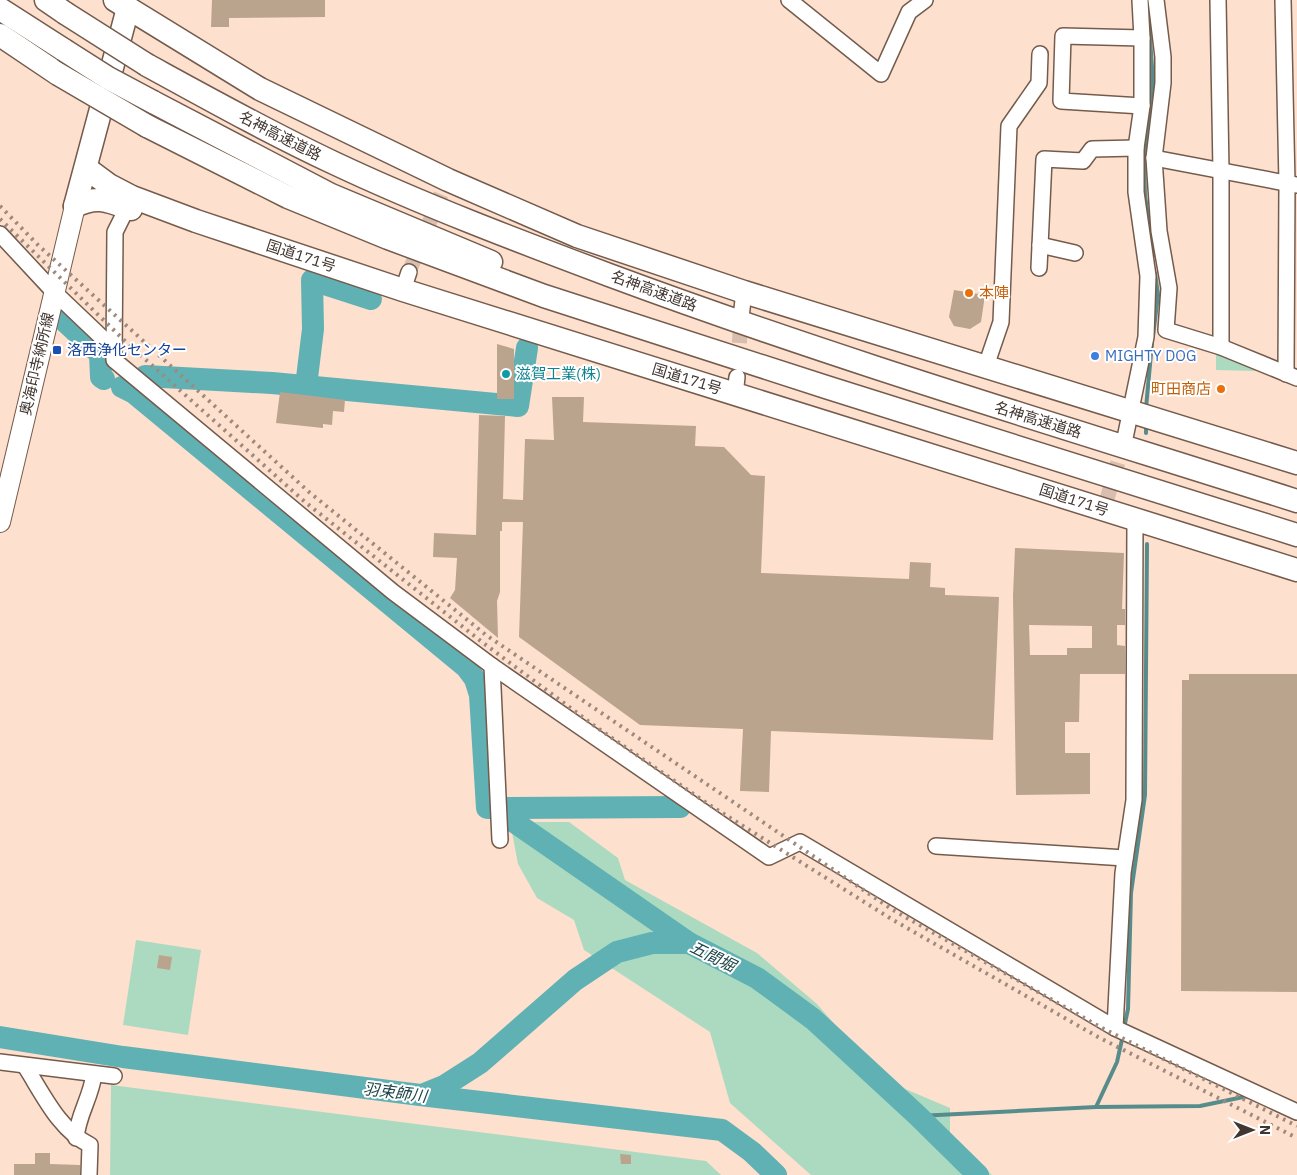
<svg xmlns="http://www.w3.org/2000/svg" width="1297" height="1175" viewBox="0 0 1297 1175" font-family="'IBM Plex Sans','Noto Sans JP',sans-serif">
	<rect width="100%" height="100%" fill="#fee0ce"/>
	<g fill="#acdac1">
		<polygon points="1216,350 1257,365 1255,371 1216,370"/>
		<polygon points="510,822 569,822 618,858 625,880 757,953 817,1004 850,1042 903,1088 950,1108 950,1135 992,1175 811,1175 730,1103 710,1032 584,950 574,920 537,898 518,864"/>
		<polygon points="136,940 201,950 188,1035 123,1025"/>
		<polygon points="111,1085 706,1161 721,1175 110,1175"/>
	</g>
	<g fill="none" stroke-linecap="round" stroke-linejoin="round">
		<g stroke="#578c8c" stroke-width="4">
			<polyline points="1148,10 1153,81 1144,160 1145,195 1153,256"/>
			<polyline points="1153,336 1158,295 1155,273"/>
			<polyline points="1146,408 1152,343"/>
			<polyline points="1146,425 1146,433"/>
			<polyline points="1124,1028 1128,1009 1131,893 1145,795 1147,544"/>
			<polyline points="1096,1107 1117,1062 1123,1035"/>
			<polyline points="918,1116 1096,1107 1200,1106 1248,1096"/>
		</g>
		<g stroke="#60b1b4" stroke-width="22">
			<polyline points="61,318 100,354 101,377 104,379"/>
			<polyline points="145,376 272,383 518,406 527,348"/>
			<polyline points="306,386 313,329 312,280 371,299"/>
			<polyline points="122,387 134,393 466,667 475,679 480,695 487,808 680,807"/>
			<polyline points="494,808 689,943"/>
			<polyline points="0,1037 123,1057 420,1095 722,1130 752,1152 776,1175"/>
			<polyline points="422,1095 444,1086 480,1063 575,980 617,952 652,943 689,943 757,978 813,1019 918,1116 978,1175"/>
		</g>
	</g>
	<g fill="#baa48d" fill-rule="evenodd">
		<polygon points="212,0 325,0 325,17 229,18 229,27 211,27"/>
		<polygon points="954,290 985,295 981,322 970,329 954,326 949,317"/>
		<polygon points="497,344 514,349 514,399 497,399"/>
		<polygon points="280,392 345,400 344,412 333,411 332,425 323,424 323,428 276,423"/>
		<polygon points="552,397 584,397 583,422 696,426 695,446 724,447 751,475 765,476 761,573 909,579 910,562 931,563 930,587 945,588 945,595 999,597 993,740 771,731 769,792 740,791 743,729 640,725 519,637 523,522 502,522 502,531 500,531 500,592 497,601 498,638 450,598 455,590 457,558 433,557 434,533 476,535 479,415 505,416 503,499 523,500 525,439 554,440"/>
		<path d="M1015,548L1124,553L1122,609H1125V625H1117V645L1125,646V674H1080L1079,722H1065V753H1090V794L1016,795L1013,596ZM1029,625L1092,626V648H1067V655H1030Z"/>
		<polygon points="1189,674 1297,674 1297,992 1181,991 1182,680 1189,680"/>
		<polygon points="159,955 172,957 170,970 157,968"/>
		<polygon points="35,1153 50,1153 50,1164 80,1165 80,1175 14,1175 14,1164 35,1164"/>
		<polygon points="620,1154 631,1155 631,1164 621,1164"/>
	</g>
	<g fill="none" stroke-linecap="round" stroke-linejoin="round">
		<g stroke="#d8beae" stroke-width="15" stroke-dasharray="15 8" stroke-linecap="butt">
			<polyline points="409,272 442,192"/>
			<polyline points="738,366 741,317"/>
			<polyline points="1107,499 1125,438"/>
		</g>
		<defs>
			<g id="minor">
				<polyline points="789,0 881,74 909,12 925,0"/>
				<polyline points="1156,0 1163,57 1163,83 1154,158 1159,231 1169,288 1166,330 1221,347 1297,378"/>
				<polyline points="1218,0 1221,171 1221,347"/>
				<polyline points="1283,0 1287,183 1286,374"/>
				<polyline points="1142,106 1061,101 1063,36 1142,38"/>
				<polyline points="1154,158 1296,185"/>
				<polyline points="127,208 115,232 114,360 393,592 492,666 500,840"/>
				<polyline points="0,234 54,292 114,349"/>
				<polyline points="1040,245 1075,253"/>
				<polyline points="1039,268 1044,159 1083,161 1092,149 1136,148"/>
				<polyline points="403,290 409,272"/>
				<polyline points="741,317 744,292"/>
				<polyline points="986,366 1001,322 1009,126 1039,83 1040,54"/>
				<polyline points="735,395 737,377"/>
				<polyline points="1125,438 1146,337 1148,276 1136,192 1136,148 1142,106 1142,38 1140,0"/>
				<polyline points="492,666 769,857 800,842 1115,1028 1297,1112"/>
				<polyline points="936,846 1125,858"/>
				<polyline points="1115,1028 1123,873 1134,800 1135,520"/>
				<polyline points="0,1062 114,1076"/>
				<path d="M25,1066C43,1094 59,1130 90,1145L89,1175"/>
				<path d="M76,1138C78,1114 91,1098 94,1074"/>
			</g>
			<polyline id="major" points="0,522 75,206"/>
			<g id="highway">
				<polyline points="46,0 65,13"/>
				<polyline points="115,0 260,89 448,180 577,236 744,292 1297,463"/>
				<polyline points="0,9 64,50"/>
				<polyline points="0,35 58,74"/>
				<path d="M147,65C209,99 270,133 334,163C423,205 516,240 609,275C835,359 1067,428 1297,501"/>
				<polyline points="153,102 331,195 491,262"/>
				<polyline points="147,126 288,197 388,238 544,296 829,388 1297,535"/>
				<polyline points="86,168 109,185 132,197 196,221 403,290 1297,570"/>
				<path d="M75,206C98,195 108,201 131,209"/>
				<polyline points="75,206 128,8"/>
			</g>
		</defs>
		<use href="#minor" stroke="#745b4c" stroke-width="18"/>
		<use href="#major" stroke="#745b4c" stroke-width="22"/>
		<use href="#highway" stroke="#745b4c" stroke-width="25"/>
		<use href="#minor" stroke="#fff" stroke-width="15"/>
		<use href="#major" stroke="#fff" stroke-width="20"/>
		<use href="#highway" stroke="#fff" stroke-width="22"/>
		<g stroke="#9e897d" stroke-width="4" stroke-dasharray="2.5 5" stroke-linecap="butt">
			<polyline points="0,206 38,245 309,492 486,635 893,910 1102,1028 1297,1126"/>
			<polyline points="0,219 127,343 305,502 482,642 596,727 708,804 893,920 1098,1037 1297,1138"/>
		</g>
		<defs>
			<g id="highway-bridge">
				<polyline points="65,13 147,65"/>
				<polyline points="64,50 108,78 153,102"/>
				<polyline points="58,74 147,126"/>
			</g>
		</defs>
		<use href="#highway-bridge" stroke="#745b4c" stroke-width="25" stroke-linecap="butt"/>
		<use href="#highway-bridge" stroke="#fff" stroke-width="22"/>
	</g>
	<g fill="#e8710a" stroke="#fff" stroke-width="2">
		<circle cx="969" cy="293" r="5"/>
		<circle cx="1221" cy="389" r="5"/>
	</g>
	<rect fill="#1a4fb4" stroke="#fff" stroke-width="2" x="52" y="345" width="10" height="10" rx="2.5"/>
	<circle fill="#3f7fe0" stroke="#fff" stroke-width="2" cx="1095" cy="356" r="5"/>
	<circle fill="#0f9aa8" stroke="#fff" stroke-width="2" cx="506" cy="374" r="5"/>
	<g text-anchor="middle" stroke-width="4" stroke-linejoin="round" paint-order="stroke">
		<g font-size="15" fill="#423630" stroke="#fff">
			<text transform="translate(280 136) rotate(27)" y="5">名神高速道路</text>
			<text transform="translate(301 256) rotate(18)" y="5">国道171号</text>
			<text transform="translate(654 291) rotate(20)" y="5">名神高速道路</text>
			<text transform="translate(37 364) rotate(-77)" y="5">奥海印寺納所線</text>
			<text transform="translate(687 379) rotate(17)" y="5">国道171号</text>
			<text transform="translate(1038 420) rotate(17)" y="5">名神高速道路</text>
			<text transform="translate(1074 500) rotate(18)" y="5">国道171号</text>
		</g>
		<g font-size="15" fill="#c56008" stroke="#fff" text-anchor="start">
			<text x="979" y="298">本陣</text>
			<text x="1211" y="394" text-anchor="end">町田商店</text>
		</g>
		<g font-size="15" fill="#164399" stroke="#fff" text-anchor="start">
			<text x="67" y="355">洛西浄化センター</text>
		</g>
		<g font-size="15" fill="#366cbe" stroke="#fff" text-anchor="start">
			<text x="1105" y="361">MIGHTY DOG</text>
		</g>
		<g font-size="15" fill="#0d838f" stroke="#fff" text-anchor="start">
			<text x="516" y="379">滋賀工業(株)</text>
		</g>
		<g font-size="16" font-style="italic" fill="#1f4547" stroke="#fff">
			<text transform="translate(713 956) rotate(26)" y="6">五間堀</text>
			<text transform="translate(395 1092) rotate(7)" y="6">羽束師川</text>
		</g>
	</g>
	<g transform="translate(1252 1130) rotate(90)" stroke="#ffffff" stroke-width="4" paint-order="stroke">
	<path d="M0-4L9 19L0 12L-9 19Z" fill="#423630"/>
	<text y="-8" font-size="14" font-weight="bold" text-anchor="middle" fill="#423630">N</text>
	</g>
</svg>
